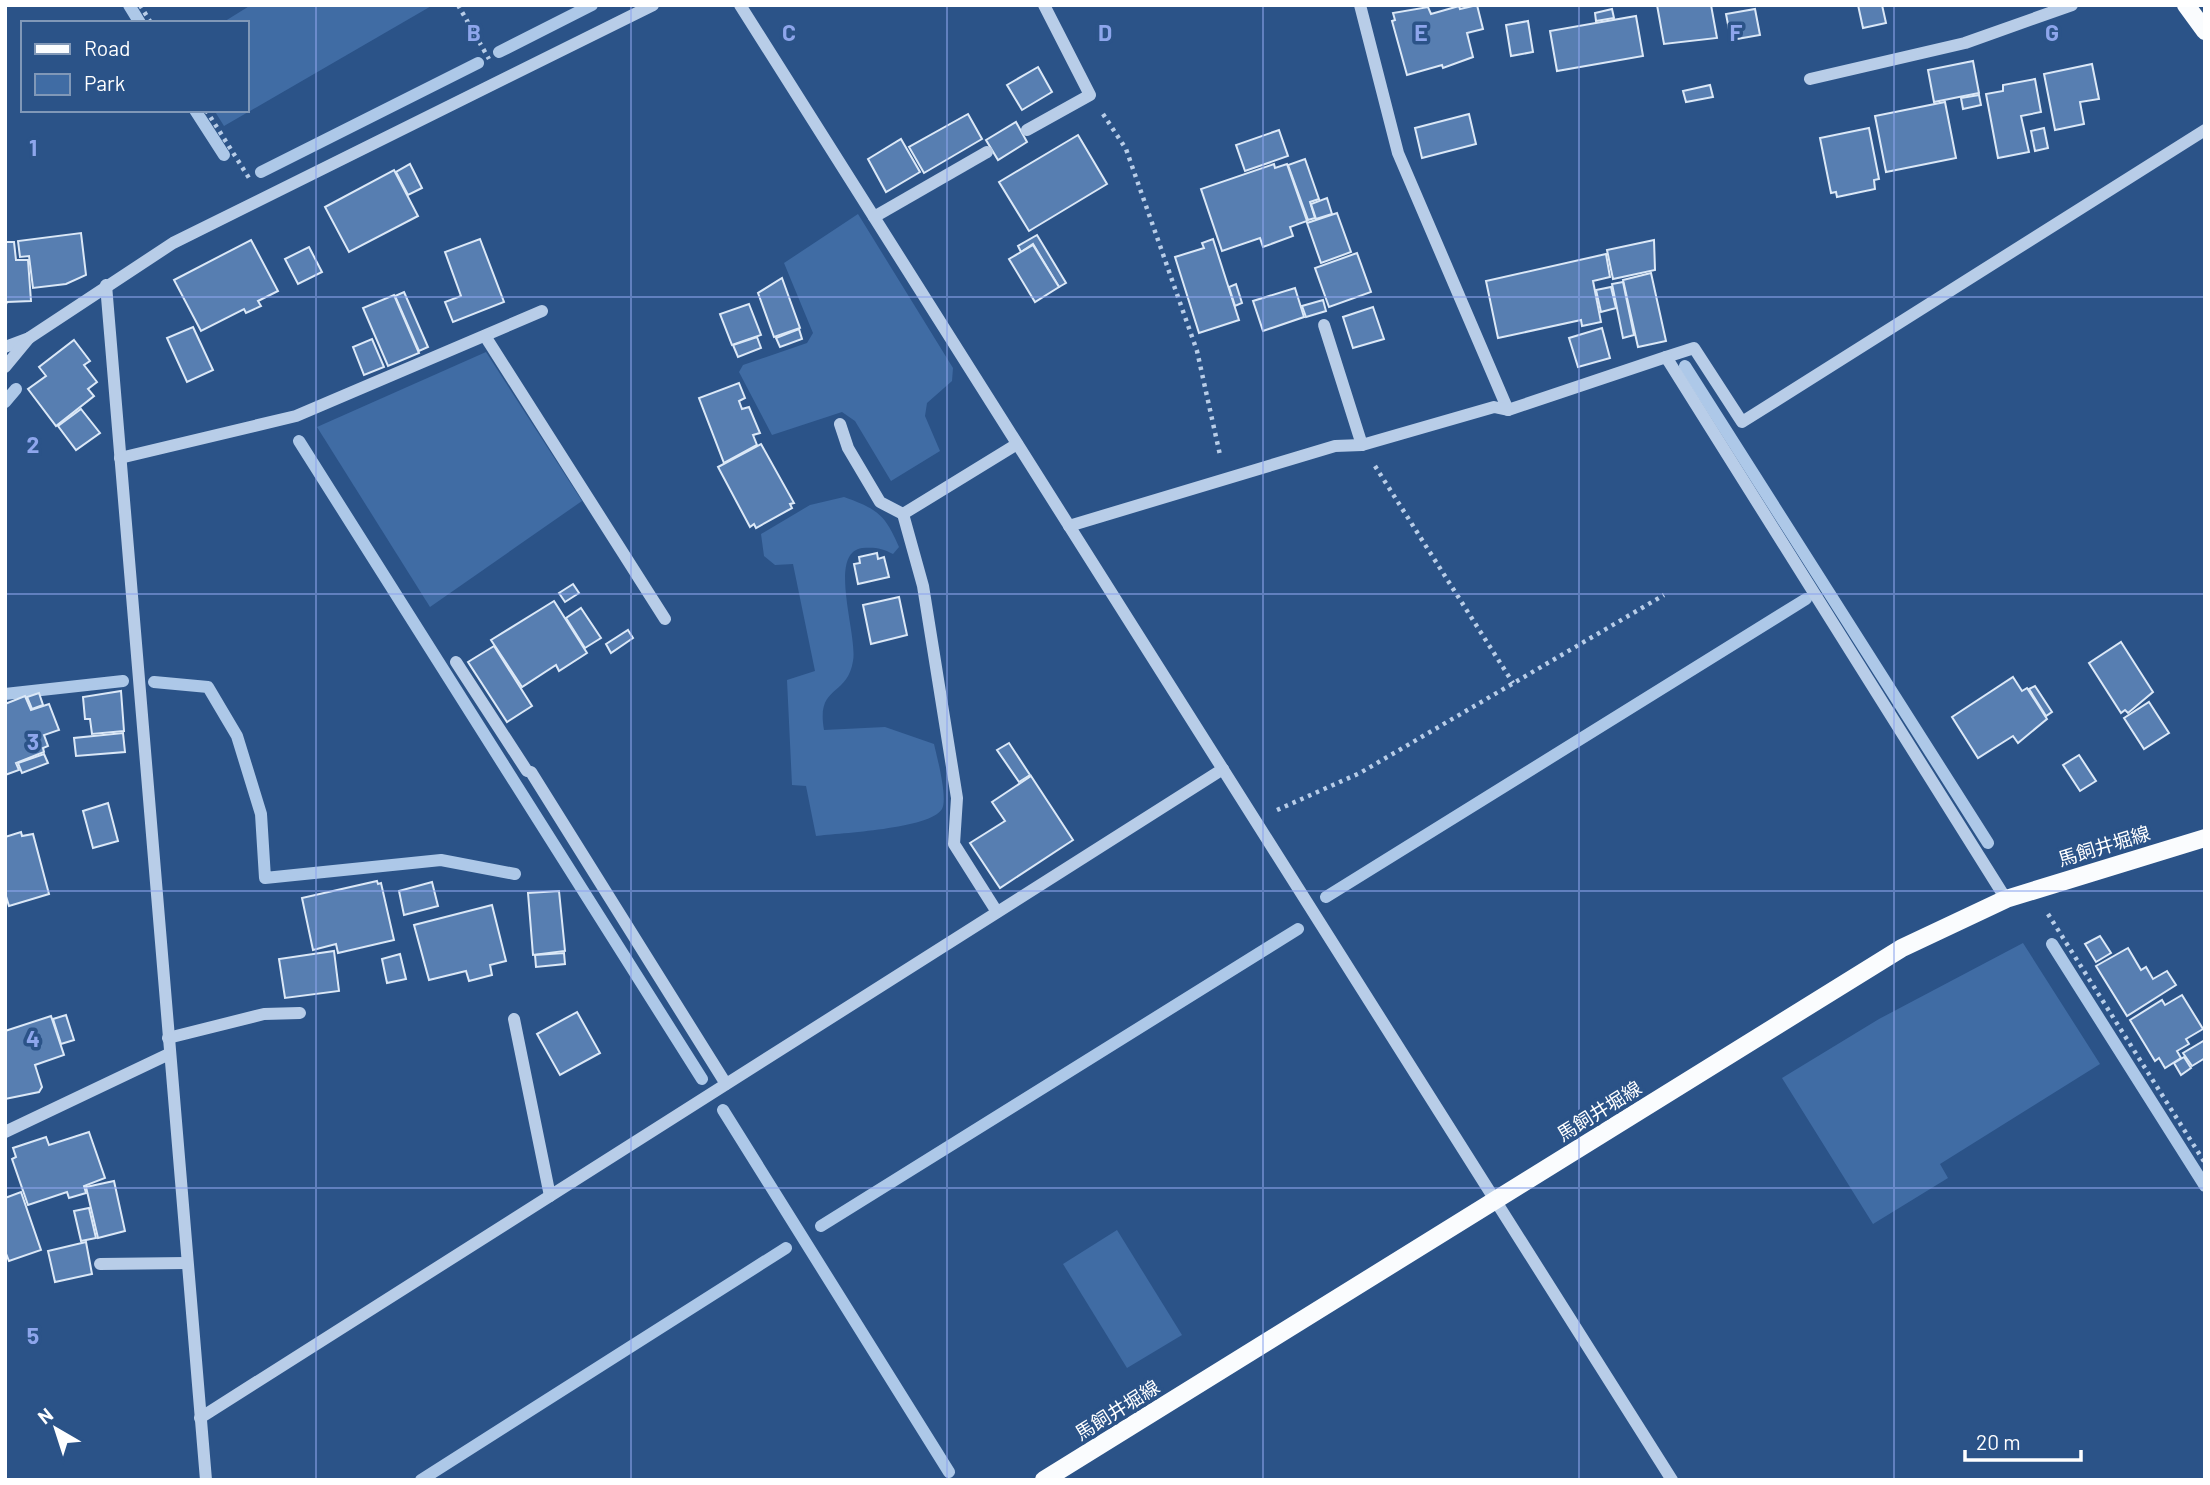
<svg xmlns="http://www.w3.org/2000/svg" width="2210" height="1485" viewBox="0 0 2210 1485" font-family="Barlow,'Noto Sans JP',sans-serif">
	<rect width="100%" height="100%" fill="#2b5388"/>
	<g fill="#406ca4">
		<polygon points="251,5 433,5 224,126 214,110 247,110 247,23 222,23"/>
		<polygon points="858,214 953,368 952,381 927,403 925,416 940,451 891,481 855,421 842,412 772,435 739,372 743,365 807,343 813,333 784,263"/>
		<polygon points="486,352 582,501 430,607 317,427"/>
		<path d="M844,497C877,509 885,514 899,547L893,554C882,548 875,547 862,548C827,553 858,635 853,661C847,698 816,684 824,730L885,727L934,744C937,757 948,798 942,809C930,829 840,833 816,836L806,786L792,785L787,680L815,671L793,564L775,565L764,556L761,534L810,505Z"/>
		<polygon points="2023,943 2100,1064 1940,1164 1948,1178 1873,1224 1782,1078 1879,1019"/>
		<polygon points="1117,1230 1182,1335 1127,1368 1063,1264"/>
	</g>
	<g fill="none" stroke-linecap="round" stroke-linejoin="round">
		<g stroke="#adc8e8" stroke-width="12">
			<polyline points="129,5 140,23"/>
			<polyline points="499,52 592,5"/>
			<polyline points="195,110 224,155"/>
			<polyline points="261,172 478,63"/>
			<polyline points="1685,366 1988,843"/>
			<polyline points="5,402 16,389"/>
			<polyline points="299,441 702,1079"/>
			<polyline points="154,682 208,687 237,736 261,814 265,878 441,860 515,874"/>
			<polyline points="5,694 123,681"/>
			<polyline points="1326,897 1806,599"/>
			<polyline points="2052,944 2205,1186"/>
			<polyline points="723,1110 949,1472"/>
			<polyline points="821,1226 1298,929"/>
			<polyline points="421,1480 786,1248"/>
		</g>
	</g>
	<g fill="#577eb1" stroke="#dbe8f7" stroke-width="2">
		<polygon points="1477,5 1483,29 1467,33 1473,57 1443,68 1442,65 1407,75 1392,21 1395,20 1393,13 1428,7 1431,14 1459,6 1460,9"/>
		<polygon points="1657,5 1711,5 1717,38 1664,44"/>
		<polygon points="1858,5 1882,5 1886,23 1863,28"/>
		<polygon points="1612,9 1614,18 1596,21 1595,13"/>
		<polygon points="1755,9 1760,35 1731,40 1726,14"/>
		<polygon points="1636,16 1643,56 1557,71 1550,31"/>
		<polygon points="1528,21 1533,52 1511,56 1506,25"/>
		<polygon points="1973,61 1979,93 1934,102 1928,70"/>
		<polygon points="2092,64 2099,99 2080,102 2084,124 2055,130 2044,74"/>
		<polygon points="1038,67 1052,92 1022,110 1007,85"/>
		<polygon points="2035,79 2041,112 2021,116 2029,152 1998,158 1986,94 2003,91 2003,85"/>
		<polygon points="1710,85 1713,97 1686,102 1683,91"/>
		<polygon points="1979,95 1981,105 1963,109 1961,98"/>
		<polygon points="1945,102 1956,158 1886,172 1875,116"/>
		<polygon points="968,114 982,139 924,173 909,147"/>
		<polygon points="1469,114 1476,144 1422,158 1415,128"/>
		<polygon points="1016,122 1027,142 998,160 986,140"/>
		<polygon points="1869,128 1879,179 1874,180 1875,189 1837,197 1836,192 1831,193 1820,138"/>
		<polygon points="2044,128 2048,148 2035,151 2031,131"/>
		<polygon points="1279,130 1288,156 1245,171 1236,145"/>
		<polygon points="1078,135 1107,184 1029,231 999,182"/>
		<polygon points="901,139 920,172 886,192 868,159"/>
		<polygon points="1305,159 1319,199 1310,202 1315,218 1308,220 1288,165"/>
		<polygon points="410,164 422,188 408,195 396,172"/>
		<polygon points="1274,164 1275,168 1287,164 1307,221 1290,227 1293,236 1263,247 1260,238 1222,251 1201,189"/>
		<polygon points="394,170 418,216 349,252 325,207"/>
		<polygon points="1327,198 1332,214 1316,219 1311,204"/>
		<polygon points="1337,213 1351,252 1321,263 1307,223"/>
		<polygon points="81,233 86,275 66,284 33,288 29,256 20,257 18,241"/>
		<polygon points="1037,235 1066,283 1059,287 1033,244 1021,252 1018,246"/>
		<polygon points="480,239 504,302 453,322 445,302 461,296 445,252"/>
		<polygon points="1213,239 1239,320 1199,333 1175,257 1204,248 1202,243"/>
		<polygon points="251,240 278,291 258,301 261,306 246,313 244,309 201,331 174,280"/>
		<polygon points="1654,240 1655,270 1613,279 1607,250"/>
		<polygon points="5,242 14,242 16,260 28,260 31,301 7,302 5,307"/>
		<polygon points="1033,245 1059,287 1035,302 1009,259"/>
		<polygon points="309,247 322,272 298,284 285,259"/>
		<polygon points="1357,253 1371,292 1329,307 1315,268"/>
		<polygon points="1606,254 1610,277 1593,281 1601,322 1582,326 1581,320 1498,338 1486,281"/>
		<polygon points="1651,273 1666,341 1638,347 1623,280"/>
		<polygon points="782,278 800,328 774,337 758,293"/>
		<polygon points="1623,282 1634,335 1623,338 1612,284"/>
		<polygon points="1236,284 1242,303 1235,306 1229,287"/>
		<polygon points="1611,287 1616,308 1601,312 1596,290"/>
		<polygon points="1295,288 1304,317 1263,331 1253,301"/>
		<polygon points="404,292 428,347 419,351 395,296"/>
		<polygon points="394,295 419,353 388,366 363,308"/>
		<polygon points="1323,300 1326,311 1306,317 1302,306"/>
		<polygon points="749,304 761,335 732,345 720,314"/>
		<polygon points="1373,307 1384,339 1353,348 1343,317"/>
		<polygon points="193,327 213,370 187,382 167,338"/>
		<polygon points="1602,328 1610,358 1578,367 1569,338"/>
		<polygon points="799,329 802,339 780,347 776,338"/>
		<polygon points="757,337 761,348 738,357 733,345"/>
		<polygon points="372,339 384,367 364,375 353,347"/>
		<polygon points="74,340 90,361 84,365 97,382 88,389 94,396 56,426 28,389 46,376 39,367"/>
		<polygon points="739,383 745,398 739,401 742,409 749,407 760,433 753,435 757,445 724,463 699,398"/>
		<polygon points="81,409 100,433 76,450 58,426"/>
		<polygon points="761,444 794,503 790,504 792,508 756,528 754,524 750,527 718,467"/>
		<polygon points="877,553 878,559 884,557 889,577 858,584 854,564 860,563 859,557"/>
		<polygon points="573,584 579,593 565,602 559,593"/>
		<polygon points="899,597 907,635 871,644 863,605"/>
		<polygon points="554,601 587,653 559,671 556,665 522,687 491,640"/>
		<polygon points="581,608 601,638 585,648 566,618"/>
		<polygon points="628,630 633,638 611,653 606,644"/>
		<polygon points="2121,642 2153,692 2128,713 2125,710 2121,713 2089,663"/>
		<polygon points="494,646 532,706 507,722 468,662"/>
		<polygon points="2013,677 2022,691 2027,688 2047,719 2018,743 2013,736 1978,758 1952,717"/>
		<polygon points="2035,686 2052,712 2046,716 2029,689"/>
		<polygon points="121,691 124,731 92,734 90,719 85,719 83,697"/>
		<polygon points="39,693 43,705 32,709 27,697"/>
		<polygon points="25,696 31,710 49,704 59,730 44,735 48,746 43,748 44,752 16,763 19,770 5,775 5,704"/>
		<polygon points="2149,702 2169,733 2144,749 2124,718"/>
		<polygon points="123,733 125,752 76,756 74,738"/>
		<polygon points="1009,743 1030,775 1019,782 997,750"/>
		<polygon points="44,754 48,763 22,773 18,763"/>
		<polygon points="2079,755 2096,781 2080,791 2063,765"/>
		<polygon points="1031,776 1073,840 1000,888 970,843 1005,821 992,802"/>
		<polygon points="108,803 118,841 93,848 83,811"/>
		<polygon points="21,832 22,836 33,834 49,894 9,906 5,893 5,837"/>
		<polygon points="377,881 378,884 381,883 394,940 338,953 336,944 313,950 302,898"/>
		<polygon points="432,882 438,906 404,915 399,891"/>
		<polygon points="559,891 565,951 533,955 528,893"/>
		<polygon points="492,905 506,961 490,965 492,975 469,981 466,971 429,980 414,925"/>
		<polygon points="2100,936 2111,953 2096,962 2085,944"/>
		<polygon points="2128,948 2141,970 2146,967 2153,979 2167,971 2176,985 2127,1016 2096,966"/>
		<polygon points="334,951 339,991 285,998 279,959"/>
		<polygon points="564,953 565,964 536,967 535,955"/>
		<polygon points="400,954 406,979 387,983 382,959"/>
		<polygon points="2182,995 2203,1029 2186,1039 2189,1044 2177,1051 2181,1058 2165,1068 2159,1058 2155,1061 2130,1020 2162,1000 2165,1005"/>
		<polygon points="577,1012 600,1053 560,1075 537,1034"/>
		<polygon points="66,1015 74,1040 61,1044 53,1019"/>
		<polygon points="51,1016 64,1055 35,1065 42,1087 39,1092 5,1099 5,1031"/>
		<polygon points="2205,1040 2205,1058 2192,1066 2183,1053"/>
		<polygon points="2184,1057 2191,1068 2181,1075 2174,1063"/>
		<polygon points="89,1132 105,1178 84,1186 86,1193 69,1198 67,1192 28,1205 12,1159 16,1157 13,1148 46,1137 49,1145"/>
		<polygon points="114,1181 125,1231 98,1238 86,1187"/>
		<polygon points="21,1192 41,1250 9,1261 5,1251 5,1198"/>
		<polygon points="89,1208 96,1238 81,1241 74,1211"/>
		<polygon points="86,1242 92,1274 55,1282 48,1251"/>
	</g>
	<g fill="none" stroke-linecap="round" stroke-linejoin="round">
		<g stroke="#b8cde8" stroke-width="4.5" stroke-dasharray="3.5 5" stroke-linecap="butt">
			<polyline points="140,5 151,23"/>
			<polyline points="458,5 489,59"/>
			<polyline points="206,110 249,178"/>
			<polyline points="1103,114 1126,149 1197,351 1220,455"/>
			<polyline points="1375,466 1513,683"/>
			<polyline points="1277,810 1360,773 1664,595"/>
			<polyline points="2048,914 2205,1163"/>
		</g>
		<g stroke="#b8cde8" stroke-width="12">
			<polyline points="740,5 1672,1480"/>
			<polyline points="1360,5 1398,153 1508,410"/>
			<polyline points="1810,79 1965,43 2072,5"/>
			<polyline points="1027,130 1090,95 1044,5"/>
			<polyline points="874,217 987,152"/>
			<polyline points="106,285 206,1480"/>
			<polyline points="1324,325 1362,445"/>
			<polyline points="485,336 665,619"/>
			<polyline points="5,347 29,338 173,243 653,5"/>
			<polyline points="1666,357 1694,348 1742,422 2205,130"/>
			<polyline points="5,367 29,338"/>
			<polyline points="840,424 848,448 880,502 903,514"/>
			<polyline points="120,458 296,416 542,311"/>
			<polyline points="1069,526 1335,446 1362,445 1494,407 1508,410 1666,357 2006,899"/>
			<polyline points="456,662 527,771 531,772 726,1084"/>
			<polyline points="997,912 954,844 957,798 923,586 903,514 1017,444"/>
			<polyline points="514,1019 550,1196"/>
			<polyline points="168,1038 264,1014 300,1013"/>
			<polyline points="5,1132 169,1054"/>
			<polyline points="100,1264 187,1263"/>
			<polyline points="200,1418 1223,769"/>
		</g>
		<g stroke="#fafcfe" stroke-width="18">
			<polyline points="2186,5 2205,31"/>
			<polyline points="1044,1480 1902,948 2006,899 2205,838"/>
		</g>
	</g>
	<path fill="none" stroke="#8ea6ec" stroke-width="2" stroke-opacity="0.55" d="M316,5V1480M631,5V1480M947,5V1480M1263,5V1480M1579,5V1480M1894,5V1480M5,297H2205M5,594H2205M5,891H2205M5,1188H2205"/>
	<g text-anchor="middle" stroke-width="7" stroke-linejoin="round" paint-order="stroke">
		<g font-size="19" fill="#fff" stroke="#2b5388">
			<text transform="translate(2104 846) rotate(-17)" y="7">馬飼井堀線</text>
			<text transform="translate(1599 1111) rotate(-32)" y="7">馬飼井堀線</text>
			<text transform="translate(1117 1410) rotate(-32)" y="7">馬飼井堀線</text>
		</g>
	</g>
	<g font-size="23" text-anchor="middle" font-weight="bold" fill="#8ea6ec" stroke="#2b5388" stroke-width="7" stroke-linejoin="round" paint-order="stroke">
		<text x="474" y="41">B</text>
		<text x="789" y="41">C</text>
		<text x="1105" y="41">D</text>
		<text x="1421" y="41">E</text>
		<text x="1736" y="41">F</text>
		<text x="2052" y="41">G</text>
		<text x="33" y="156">1</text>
		<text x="33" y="453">2</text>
		<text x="33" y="750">3</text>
		<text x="33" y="1047">4</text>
		<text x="33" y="1344">5</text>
	</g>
	<rect width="2210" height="1485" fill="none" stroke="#ffffff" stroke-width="14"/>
	<rect x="21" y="21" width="228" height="91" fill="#2b5388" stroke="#8098b8" stroke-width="2"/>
	<rect x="35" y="44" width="35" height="10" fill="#fafcfe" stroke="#8098b8" stroke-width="2"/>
	<text x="84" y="56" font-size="21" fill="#ffffff">Road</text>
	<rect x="35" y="74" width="35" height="21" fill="#406ca4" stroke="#8098b8" stroke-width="2"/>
	<text x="84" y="91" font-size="21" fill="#ffffff">Park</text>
	<g transform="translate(56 1429) rotate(321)" stroke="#2b5388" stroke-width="5" paint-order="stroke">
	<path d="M0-5L12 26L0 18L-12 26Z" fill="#ffffff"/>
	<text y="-10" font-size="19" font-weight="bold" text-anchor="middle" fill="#ffffff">N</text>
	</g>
	<path d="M1965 1450v10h116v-10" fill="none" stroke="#ffffff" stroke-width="3.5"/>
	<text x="1976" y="1450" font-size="21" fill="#ffffff" stroke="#2b5388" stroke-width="5" paint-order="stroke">20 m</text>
</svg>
